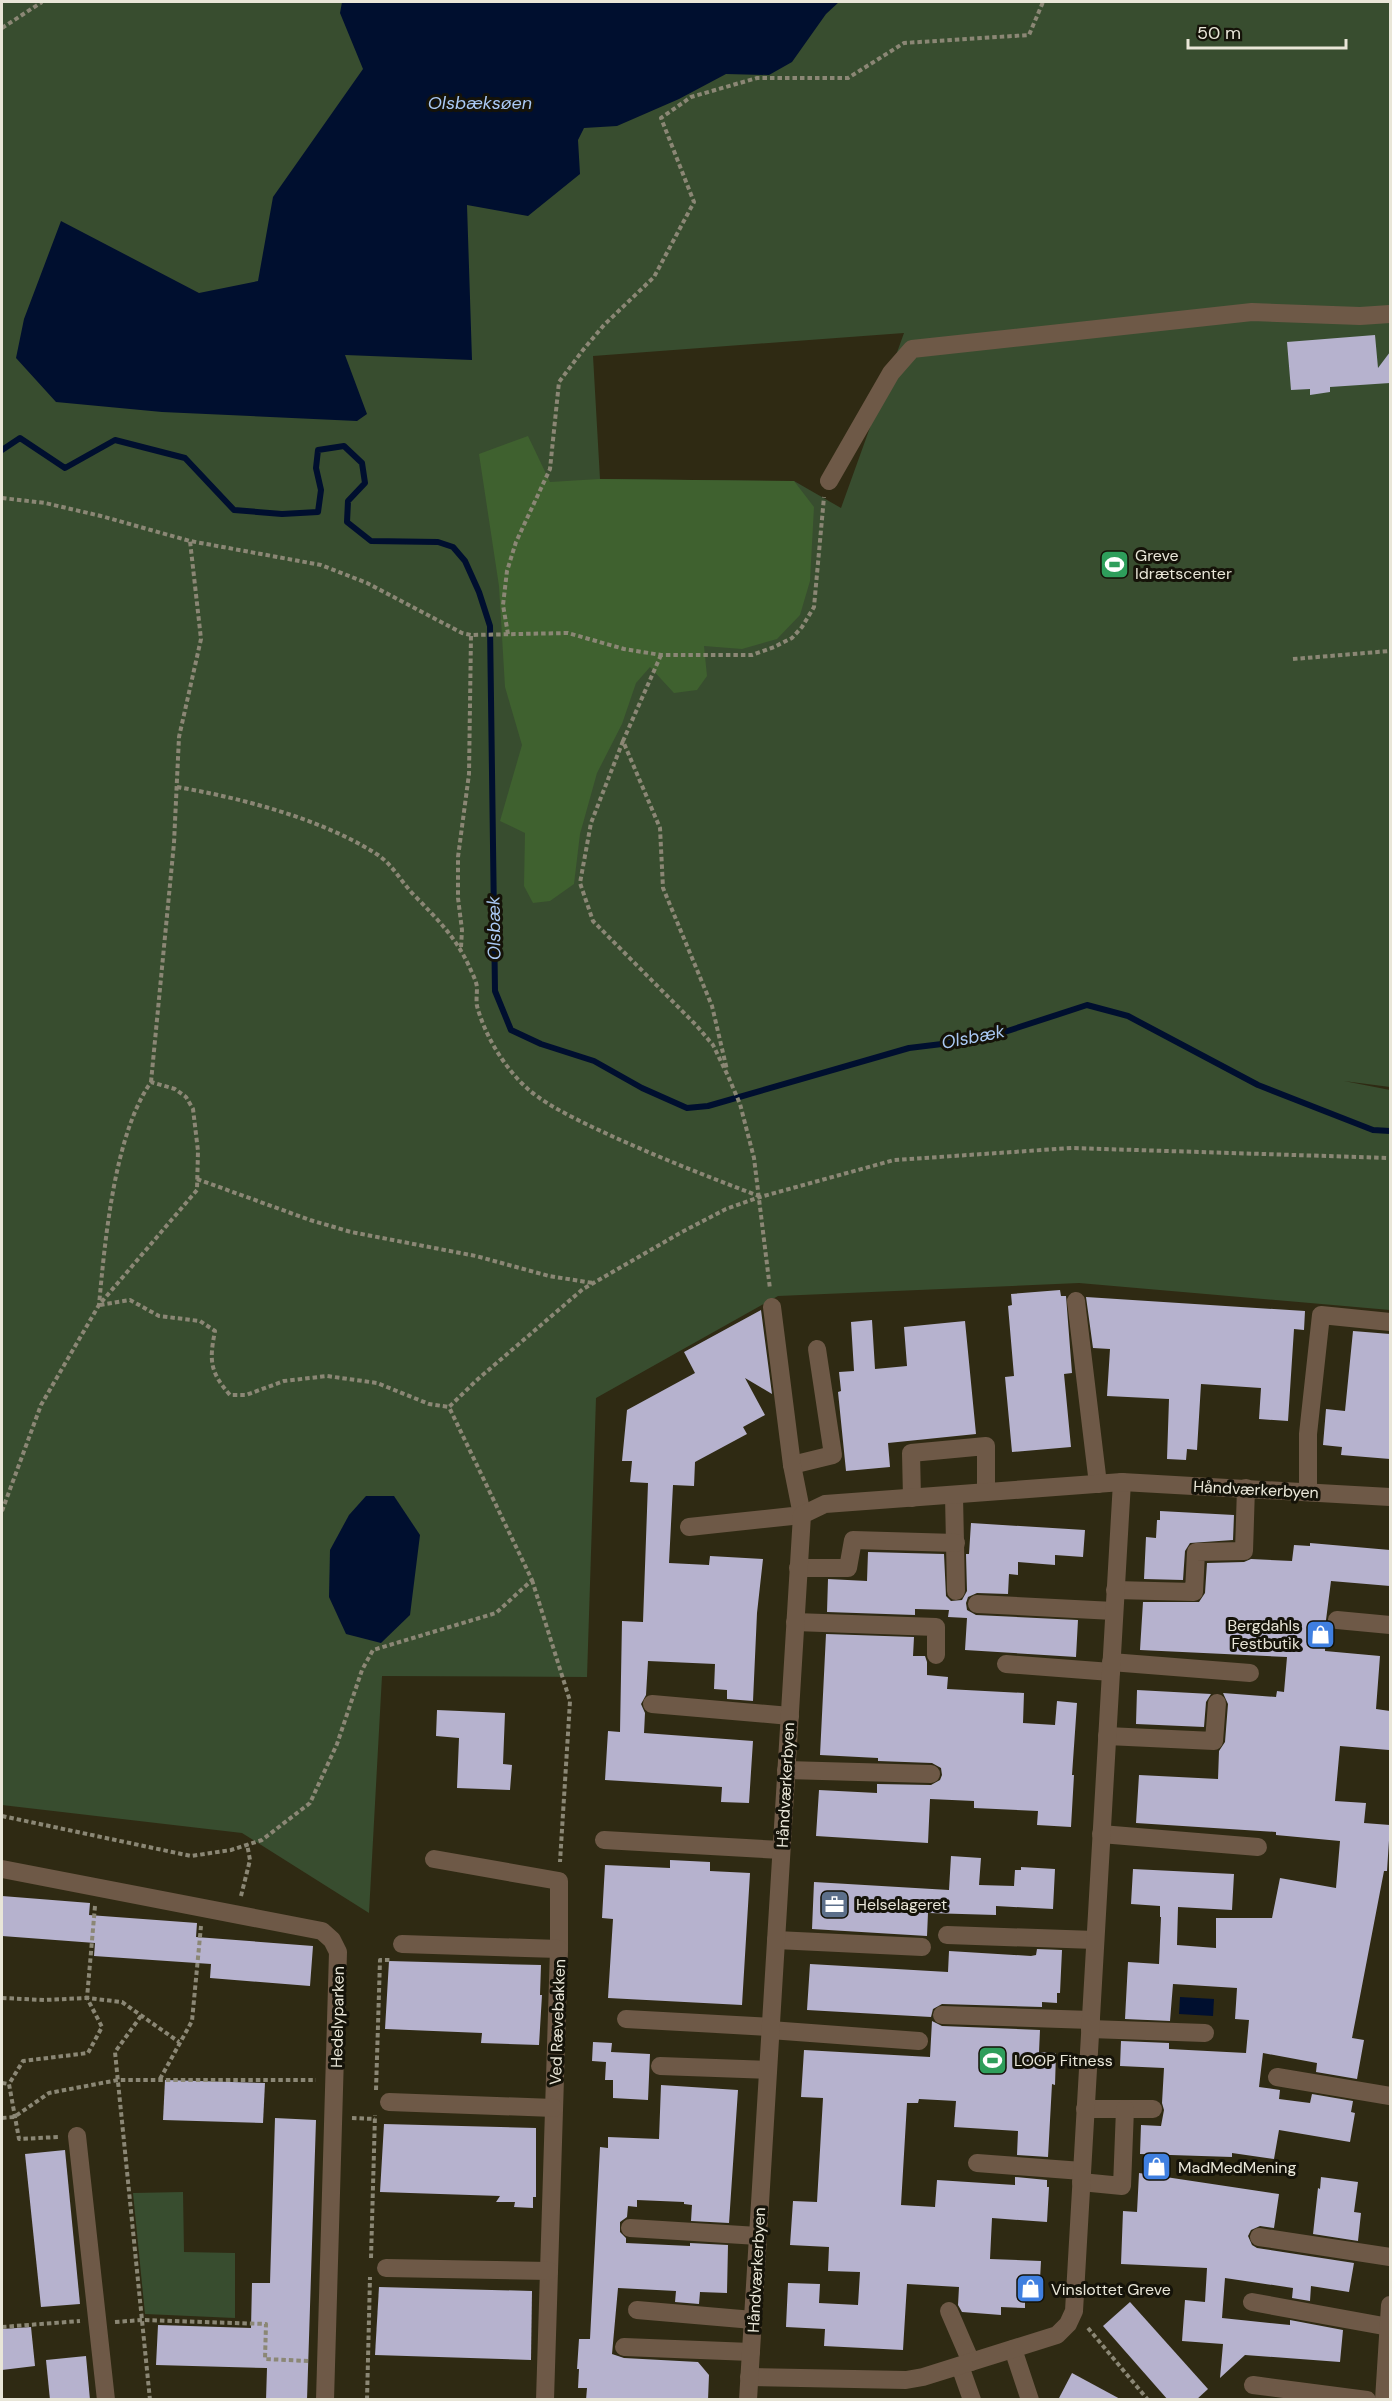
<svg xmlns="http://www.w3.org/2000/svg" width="1392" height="2401" viewBox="0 0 1392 2401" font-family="'DM Sans',sans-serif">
	<rect width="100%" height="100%" fill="#2f2a13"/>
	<g fill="#384d2f" fill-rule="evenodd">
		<path d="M2,2H1390V1087L1344,1081L1390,1090V1310L1079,1283L778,1296L596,1398L587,1677L382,1676L369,1913L242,1833L2,1805ZM904,333L841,508L794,481L600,479L593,356Z"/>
		<polygon points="183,2192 184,2252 235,2253 235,2318 145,2314 133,2193"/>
	</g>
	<polygon fill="#3f612f" points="528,436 550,482 599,479 794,481 814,507 810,581 800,615 777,639 742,649 704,646 707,676 697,690 674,693 650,667 636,683 622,724 597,773 580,834 574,884 550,901 533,903 524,886 525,833 500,821 522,745 505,687 499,586 479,454"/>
	<g fill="#000f2f">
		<polygon points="342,2 839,2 826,14 792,62 769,75 726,74 679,99 617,126 584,128 578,140 580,174 528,216 467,205 472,360 345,355 367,414 357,421 162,412 56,402 16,358 24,319 61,221 199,293 258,281 273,197 363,69 340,13"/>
		<polygon points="366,1496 394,1496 420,1535 410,1615 381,1643 346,1634 329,1597 330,1550 349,1515"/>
		<polygon points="1180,1997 1214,1999 1213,2016 1179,2014"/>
	</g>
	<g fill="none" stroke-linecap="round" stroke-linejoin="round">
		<polyline stroke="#000f2f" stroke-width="6" points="2,450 20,438 65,468 115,440 185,458 234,510 282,514 318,512 321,490 316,468 318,450 344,446 362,463 365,483 348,501 347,522 371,541 438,542 453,547 465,561 479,592 490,626 495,991 511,1030 541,1044 594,1061 642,1088 687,1108 708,1106 909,1048 983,1039 1087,1005 1128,1016 1258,1085 1373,1130 1390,1131"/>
	</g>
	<g fill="#b6b2ce">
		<polygon points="1375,335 1378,368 1390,352 1390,383 1330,387 1330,392 1310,395 1310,389 1291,390 1287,342"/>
		<polygon points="1060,1290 1061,1296 1066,1296 1072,1373 1064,1374 1071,1447 1012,1452 1005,1377 1014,1376 1008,1306 1012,1305 1011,1294"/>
		<polygon points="1086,1297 1305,1311 1304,1330 1294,1329 1288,1421 1259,1419 1261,1388 1201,1384 1197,1450 1187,1449 1186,1460 1167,1459 1169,1399 1107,1396 1110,1349 1093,1348"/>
		<polygon points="761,1310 772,1394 745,1378 765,1415 743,1427 747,1434 695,1462 694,1486 673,1485 669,1563 709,1565 710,1556 763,1559 757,1613 753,1701 727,1699 727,1690 714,1689 715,1664 648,1661 646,1695 641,1704 645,1713 644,1733 753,1741 749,1803 721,1802 722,1787 605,1780 608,1731 620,1732 622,1621 643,1622 648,1483 630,1482 632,1461 622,1461 627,1410 695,1373 684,1352"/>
		<polygon points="872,1320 875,1369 907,1366 904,1327 965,1321 976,1434 888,1443 890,1467 846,1471 838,1392 841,1391 839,1372 854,1371 851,1322"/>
		<polygon points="1353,1331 1390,1334 1390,1459 1341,1455 1342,1447 1323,1445 1326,1409 1345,1411"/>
		<polygon points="1160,1511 1234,1515 1233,1540 1190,1543 1185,1551 1183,1580 1144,1579 1146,1537 1156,1538 1157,1520 1160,1520"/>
		<polygon points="971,1523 1085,1530 1083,1557 1055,1555 1055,1565 1018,1562 1018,1575 1009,1574 1008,1594 977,1593 968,1597 966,1603 967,1610 976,1615 1078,1620 1076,1657 965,1650 967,1618 948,1617 949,1610 915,1609 915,1615 827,1612 828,1579 867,1581 868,1552 944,1554 946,1596 951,1601 962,1600 967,1591 966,1554 969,1554"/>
		<polygon points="1310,1543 1390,1550 1390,1586 1331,1581 1326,1620 1325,1651 1380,1656 1376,1709 1390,1711 1389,1750 1340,1746 1335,1801 1366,1803 1364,1823 1390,1825 1387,1871 1384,1871 1352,2038 1364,2040 1357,2079 1316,2072 1317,2063 1263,2053 1259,2087 1280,2090 1279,2099 1310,2103 1312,2094 1353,2101 1351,2112 1355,2113 1350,2142 1279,2130 1274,2159 1232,2153 1232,2157 1140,2154 1141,2125 1161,2126 1164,2110 1162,2103 1164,2068 1120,2066 1121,2041 1169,2043 1169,2049 1246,2053 1249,2020 1235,2019 1237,1988 1173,1984 1170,2021 1125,2019 1128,1962 1159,1964 1161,1917 1160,1917 1160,1906 1131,1904 1133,1869 1234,1874 1232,1910 1178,1907 1177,1945 1216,1948 1216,1918 1272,1918 1280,1878 1336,1888 1340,1841 1276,1835 1276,1832 1136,1823 1139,1775 1218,1779 1219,1751 1225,1742 1228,1704 1223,1693 1276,1697 1277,1691 1284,1692 1287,1657 1140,1650 1143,1602 1199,1602 1205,1593 1207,1563 1244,1562 1251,1559 1292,1561 1294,1545 1310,1546"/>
		<polygon points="826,1634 914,1637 913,1656 925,1656 927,1662 927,1675 948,1677 947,1689 1024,1693 1023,1723 1055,1725 1057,1701 1077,1703 1072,1775 1074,1775 1071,1827 1037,1825 1038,1811 974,1808 974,1801 930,1799 928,1843 816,1836 819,1790 877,1793 877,1784 931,1785 940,1780 942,1775 941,1768 932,1763 878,1761 878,1758 820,1755"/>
		<polygon points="1137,1690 1211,1694 1206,1702 1204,1727 1136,1724"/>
		<polygon points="437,1710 505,1713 503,1764 512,1765 510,1790 457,1788 459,1738 436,1736"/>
		<polygon points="951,1856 981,1858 979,1885 1014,1886 1015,1870 1021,1870 1021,1867 1055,1869 1053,1909 996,1906 996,1915 928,1913 927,1936 812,1929 814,1882 949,1890"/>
		<polygon points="670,1860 710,1862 710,1871 750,1873 742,2005 608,1998 613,1919 602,1918 605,1865 670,1868"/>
		<polygon points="2,1896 90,1903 89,1915 197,1923 196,1937 313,1946 310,1986 210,1978 211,1964 94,1956 95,1943 2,1936"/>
		<polygon points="1037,1949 1062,1950 1060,1993 1057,1993 1057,2003 1042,2002 1042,2007 942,2004 933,2009 931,2017 807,2010 810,1964 948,1972 949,1951 1031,1956 1036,1955"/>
		<polygon points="389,1961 541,1965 540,1995 542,1995 539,2045 481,2043 482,2033 385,2029"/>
		<polygon points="932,2021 942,2026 1040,2030 1039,2052 1056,2053 1055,2085 1052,2084 1048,2157 1017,2155 1018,2131 954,2127 956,2101 919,2099 918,2103 907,2103 901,2205 935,2207 937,2180 1015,2185 1015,2177 1047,2180 1047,2187 1049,2187 1047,2222 992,2218 990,2259 1041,2261 1039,2298 1025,2298 1025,2308 1001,2307 1001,2315 962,2312 958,2305 959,2287 907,2284 903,2350 824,2346 825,2329 786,2327 788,2283 820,2284 819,2303 858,2305 860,2272 828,2271 829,2247 790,2245 793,2201 817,2202 823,2098 801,2097 804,2050 930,2057"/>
		<polygon points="593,2042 612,2043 611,2052 650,2054 648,2100 613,2098 613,2080 605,2080 606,2062 592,2061"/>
		<polygon points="165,2080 265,2083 263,2123 163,2120"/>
		<polygon points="661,2085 738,2090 729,2223 691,2221 692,2205 684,2204 684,2202 637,2200 637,2207 628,2206 627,2217 620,2222 620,2232 626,2238 626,2243 690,2246 690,2243 728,2245 727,2293 700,2292 699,2304 675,2302 676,2291 618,2288 612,2354 624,2358 698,2362 709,2375 708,2400 586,2400 587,2388 578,2388 579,2369 577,2369 579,2339 590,2339 600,2147 608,2148 608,2137 659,2139"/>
		<polygon points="275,2118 316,2120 307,2400 266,2400 267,2368 156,2365 158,2325 251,2328 252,2283 270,2283"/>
		<polygon points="384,2124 536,2128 536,2197 533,2197 533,2208 514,2207 515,2202 496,2202 500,2196 380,2192"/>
		<polygon points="65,2150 80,2304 41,2307 25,2154"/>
		<polygon points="1139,2173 1279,2194 1274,2228 1260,2226 1251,2230 1248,2236 1252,2245 1257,2248 1354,2263 1349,2292 1311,2286 1310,2301 1292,2298 1293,2288 1225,2278 1222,2318 1290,2325 1290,2320 1343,2330 1340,2362 1245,2355 1220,2378 1223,2344 1182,2341 1185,2300 1205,2302 1207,2268 1121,2264 1123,2211 1137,2212"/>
		<polygon points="1321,2177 1358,2182 1354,2212 1361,2213 1358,2241 1313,2234 1318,2188 1320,2189"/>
		<polygon points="379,2287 532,2291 531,2360 375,2355"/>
		<polygon points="1130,2302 1208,2389 1196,2400 1168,2400 1103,2326"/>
		<polygon points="31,2327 35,2366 2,2370 2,2329"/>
		<polygon points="86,2356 90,2400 50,2400 46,2360"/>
		<polygon points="1072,2373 1122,2400 1058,2400"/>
	</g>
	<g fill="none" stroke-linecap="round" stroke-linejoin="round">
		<g stroke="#8b8775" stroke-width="4" stroke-dasharray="4.5 3" stroke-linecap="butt">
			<polyline points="2,28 42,2"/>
			<polyline points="2,498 45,503 101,516 190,541 321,565 367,583 462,633 471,635 568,633 624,649 661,655 752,655 774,647 792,638 802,627 814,607 824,497"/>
			<polyline points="508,634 503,605 507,571 516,542 550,469 559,382 583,350 604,325 654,277 694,202 661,118 691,97 757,78 848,78 904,43 1029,35 1043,2"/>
			<polyline points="661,655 623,741 660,828 663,888 712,1006 727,1070"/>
			<polyline points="1293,659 1390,651"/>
			<polyline points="623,741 591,823 580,883 593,921 696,1025 713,1045 728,1076 740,1104 754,1158 770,1289"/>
			<path d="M177,787C241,798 323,819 378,855C394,866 401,882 414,895C437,919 455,936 469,966C472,973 476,980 477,987C477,994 476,1000 477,1006C485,1036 505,1069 529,1090C550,1108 590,1126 616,1138C663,1159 711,1178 759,1196"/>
			<polyline points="461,947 462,930 458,898 458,857 469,774 471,635"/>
			<polyline points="151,1082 174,843 179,737 201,639 190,541"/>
			<polyline points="197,1179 310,1220 351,1232 476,1256 549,1276 593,1283"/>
			<path d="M100,1305L130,1300L159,1316L200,1321L215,1331C209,1361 210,1372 230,1395H246L284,1381L327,1376L377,1383L429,1404L449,1407"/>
			<path d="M2,1511L41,1405L99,1305L197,1190L198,1151L193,1109L186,1097L175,1089L151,1082C114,1135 105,1241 99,1305"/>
			<polyline points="532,1580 570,1701 560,1862"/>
			<polyline points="2,1816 191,1856 231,1850 262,1840 310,1803 337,1744 362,1670 373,1650 496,1613 532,1580 449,1407 478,1379 583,1289 680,1233 726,1209 760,1197 894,1160 1072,1148 1390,1158"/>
			<polyline points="241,1896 250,1860 247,1844"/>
			<polyline points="95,1906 87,1998 122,2002 179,2042"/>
			<polyline points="2,1998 44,2000 87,1998 102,2027 88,2053 23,2061 9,2084 19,2139 58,2137"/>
			<polyline points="141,2016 115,2052 150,2400"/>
			<polyline points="160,2079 192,2021 201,1926"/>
			<polyline points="2,2083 9,2084"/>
			<polyline points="376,2090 380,1960 392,1960"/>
			<polyline points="2,2118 14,2117 49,2093 118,2080 316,2080"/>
			<polyline points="352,2118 375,2119"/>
			<polyline points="371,2258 375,2115"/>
			<polyline points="115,2322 142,2320 266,2324 265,2359 308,2361"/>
			<polyline points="2,2327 80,2321"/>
			<polyline points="1088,2328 1148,2400"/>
			<polyline points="367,2400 370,2277"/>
		</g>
		<g stroke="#6e5947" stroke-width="18">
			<polyline points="829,481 891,373 912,349 1252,312 1360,316 1390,314"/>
			<polyline points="1076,1301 1098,1484"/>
			<polyline points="792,1465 833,1455 817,1349"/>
			<polyline points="1308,1491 1308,1434 1321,1315 1390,1322"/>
			<polyline points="954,1496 956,1591"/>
			<polyline points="912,1498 911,1453 986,1446 986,1491"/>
			<polyline points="689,1527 802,1515 792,1465 772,1307"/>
			<polyline points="798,1568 848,1568 853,1540 956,1543"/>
			<polyline points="1115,1590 1194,1592 1196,1552 1244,1551 1246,1488"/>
			<polyline points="977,1604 1114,1611"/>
			<polyline points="1337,1620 1390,1625"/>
			<polyline points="795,1622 936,1627 936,1655"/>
			<polyline points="1111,1662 1250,1673"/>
			<polyline points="1006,1664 1111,1672"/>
			<polyline points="652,1704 790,1716"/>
			<polyline points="1107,1736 1214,1741 1217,1703"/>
			<polyline points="786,1770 931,1774"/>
			<polyline points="1101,1834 1258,1847"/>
			<polyline points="604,1840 781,1850"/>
			<polyline points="434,1859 559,1881 559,1949 545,2400"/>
			<polyline points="2,1869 322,1931 332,1940 338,1952 325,2400"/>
			<polyline points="947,1935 1095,1940"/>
			<polyline points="776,1940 922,1947"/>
			<polyline points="402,1944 559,1949"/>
			<polyline points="942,2015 1091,2020"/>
			<polyline points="626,2019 771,2027"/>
			<polyline points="1090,2029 1205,2033"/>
			<polyline points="770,2030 919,2041"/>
			<polyline points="660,2066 768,2070"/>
			<polyline points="1277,2077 1390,2096"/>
			<polyline points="389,2102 554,2108"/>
			<polyline points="1085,2109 1153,2109"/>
			<polyline points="77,2136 106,2400"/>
			<polyline points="977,2163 1082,2171"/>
			<polyline points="1081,2182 1122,2186 1125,2109"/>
			<polyline points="630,2228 758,2236"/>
			<polyline points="1259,2237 1390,2257"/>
			<polyline points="386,2268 549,2271"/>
			<polyline points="1252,2302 1389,2327"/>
			<polyline points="637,2310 753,2320"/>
			<polyline points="949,2311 971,2362"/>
			<polyline points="624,2347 751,2352"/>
			<polyline points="1013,2349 1030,2400"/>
			<polyline points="960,2366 972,2400"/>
			<polyline points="749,2377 906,2380 923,2377 1057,2335 1068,2324 1074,2311 1122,1482"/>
			<polyline points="1253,2385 1367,2400"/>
			<polyline points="748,2400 802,1515 825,1504 1122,1482 1390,1497"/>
			<polyline points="1384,2400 1390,2305"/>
		</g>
	</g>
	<defs>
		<symbol id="stadium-square" viewBox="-11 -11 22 22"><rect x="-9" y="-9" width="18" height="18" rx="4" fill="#2e9e5b" stroke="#151309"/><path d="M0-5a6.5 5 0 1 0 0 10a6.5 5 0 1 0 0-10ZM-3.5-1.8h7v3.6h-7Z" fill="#fff"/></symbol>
		<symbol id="shop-square" viewBox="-11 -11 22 22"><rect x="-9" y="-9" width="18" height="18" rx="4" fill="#3f7fe0" stroke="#151309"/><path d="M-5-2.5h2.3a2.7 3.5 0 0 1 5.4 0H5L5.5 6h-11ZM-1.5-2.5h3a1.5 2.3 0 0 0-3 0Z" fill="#fff"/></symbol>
		<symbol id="office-square" viewBox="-11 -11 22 22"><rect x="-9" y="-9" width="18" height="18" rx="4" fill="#5c6f8a" stroke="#151309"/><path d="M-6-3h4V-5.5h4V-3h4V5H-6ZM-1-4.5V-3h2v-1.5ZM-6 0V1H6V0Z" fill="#fff"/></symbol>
	</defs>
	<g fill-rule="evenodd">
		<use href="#stadium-square" x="1098" y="548" width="33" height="33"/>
		<use href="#shop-square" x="1304" y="1618" width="33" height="33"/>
		<use href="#office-square" x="818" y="1888" width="33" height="33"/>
		<use href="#stadium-square" x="976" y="2044" width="33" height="33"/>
		<use href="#shop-square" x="1140" y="2150" width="33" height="33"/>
		<use href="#shop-square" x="1014" y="2272" width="33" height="33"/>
	</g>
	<g text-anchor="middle" stroke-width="6" stroke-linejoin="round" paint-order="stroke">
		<g font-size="16" fill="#e9e6d8" stroke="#151309" text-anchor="start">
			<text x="1135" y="561">Greve<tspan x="1135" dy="18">Idrætscenter</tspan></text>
			<text x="1300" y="1631" text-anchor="end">Bergdahls<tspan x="1300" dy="18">Festbutik</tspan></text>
			<text x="856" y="1910">Helselageret</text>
			<text x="1014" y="2066">LOOP Fitness</text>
			<text x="1178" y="2173">MadMedMening</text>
			<text x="1051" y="2295">Vinslottet Greve</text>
		</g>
		<g font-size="16" fill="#e9e6d8" stroke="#151309">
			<text transform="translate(1256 1489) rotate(3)" y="6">Håndværkerbyen</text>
			<text transform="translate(785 1785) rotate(-87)" y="6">Håndværkerbyen</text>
			<text transform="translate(337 2017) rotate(-89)" y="6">Hedelyparken</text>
			<text transform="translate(557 2022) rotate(-88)" y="6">Ved Rævebakken</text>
			<text transform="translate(756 2270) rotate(-87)" y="6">Håndværkerbyen</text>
		</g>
		<g font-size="18" font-style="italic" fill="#aac9f4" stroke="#151309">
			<text x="480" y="109">Olsbæksøen</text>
			<text transform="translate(494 928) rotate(-91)" y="6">Olsbæk</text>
			<text transform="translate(973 1037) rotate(-11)" y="6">Olsbæk</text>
		</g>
	</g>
	<rect width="1392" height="2401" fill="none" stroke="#e9e6d8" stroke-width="6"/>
	<path d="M1188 39v9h158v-9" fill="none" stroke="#e9e6d8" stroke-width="3"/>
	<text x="1197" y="39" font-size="18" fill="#e9e6d8" stroke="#151309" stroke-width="4.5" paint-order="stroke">50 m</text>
</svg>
